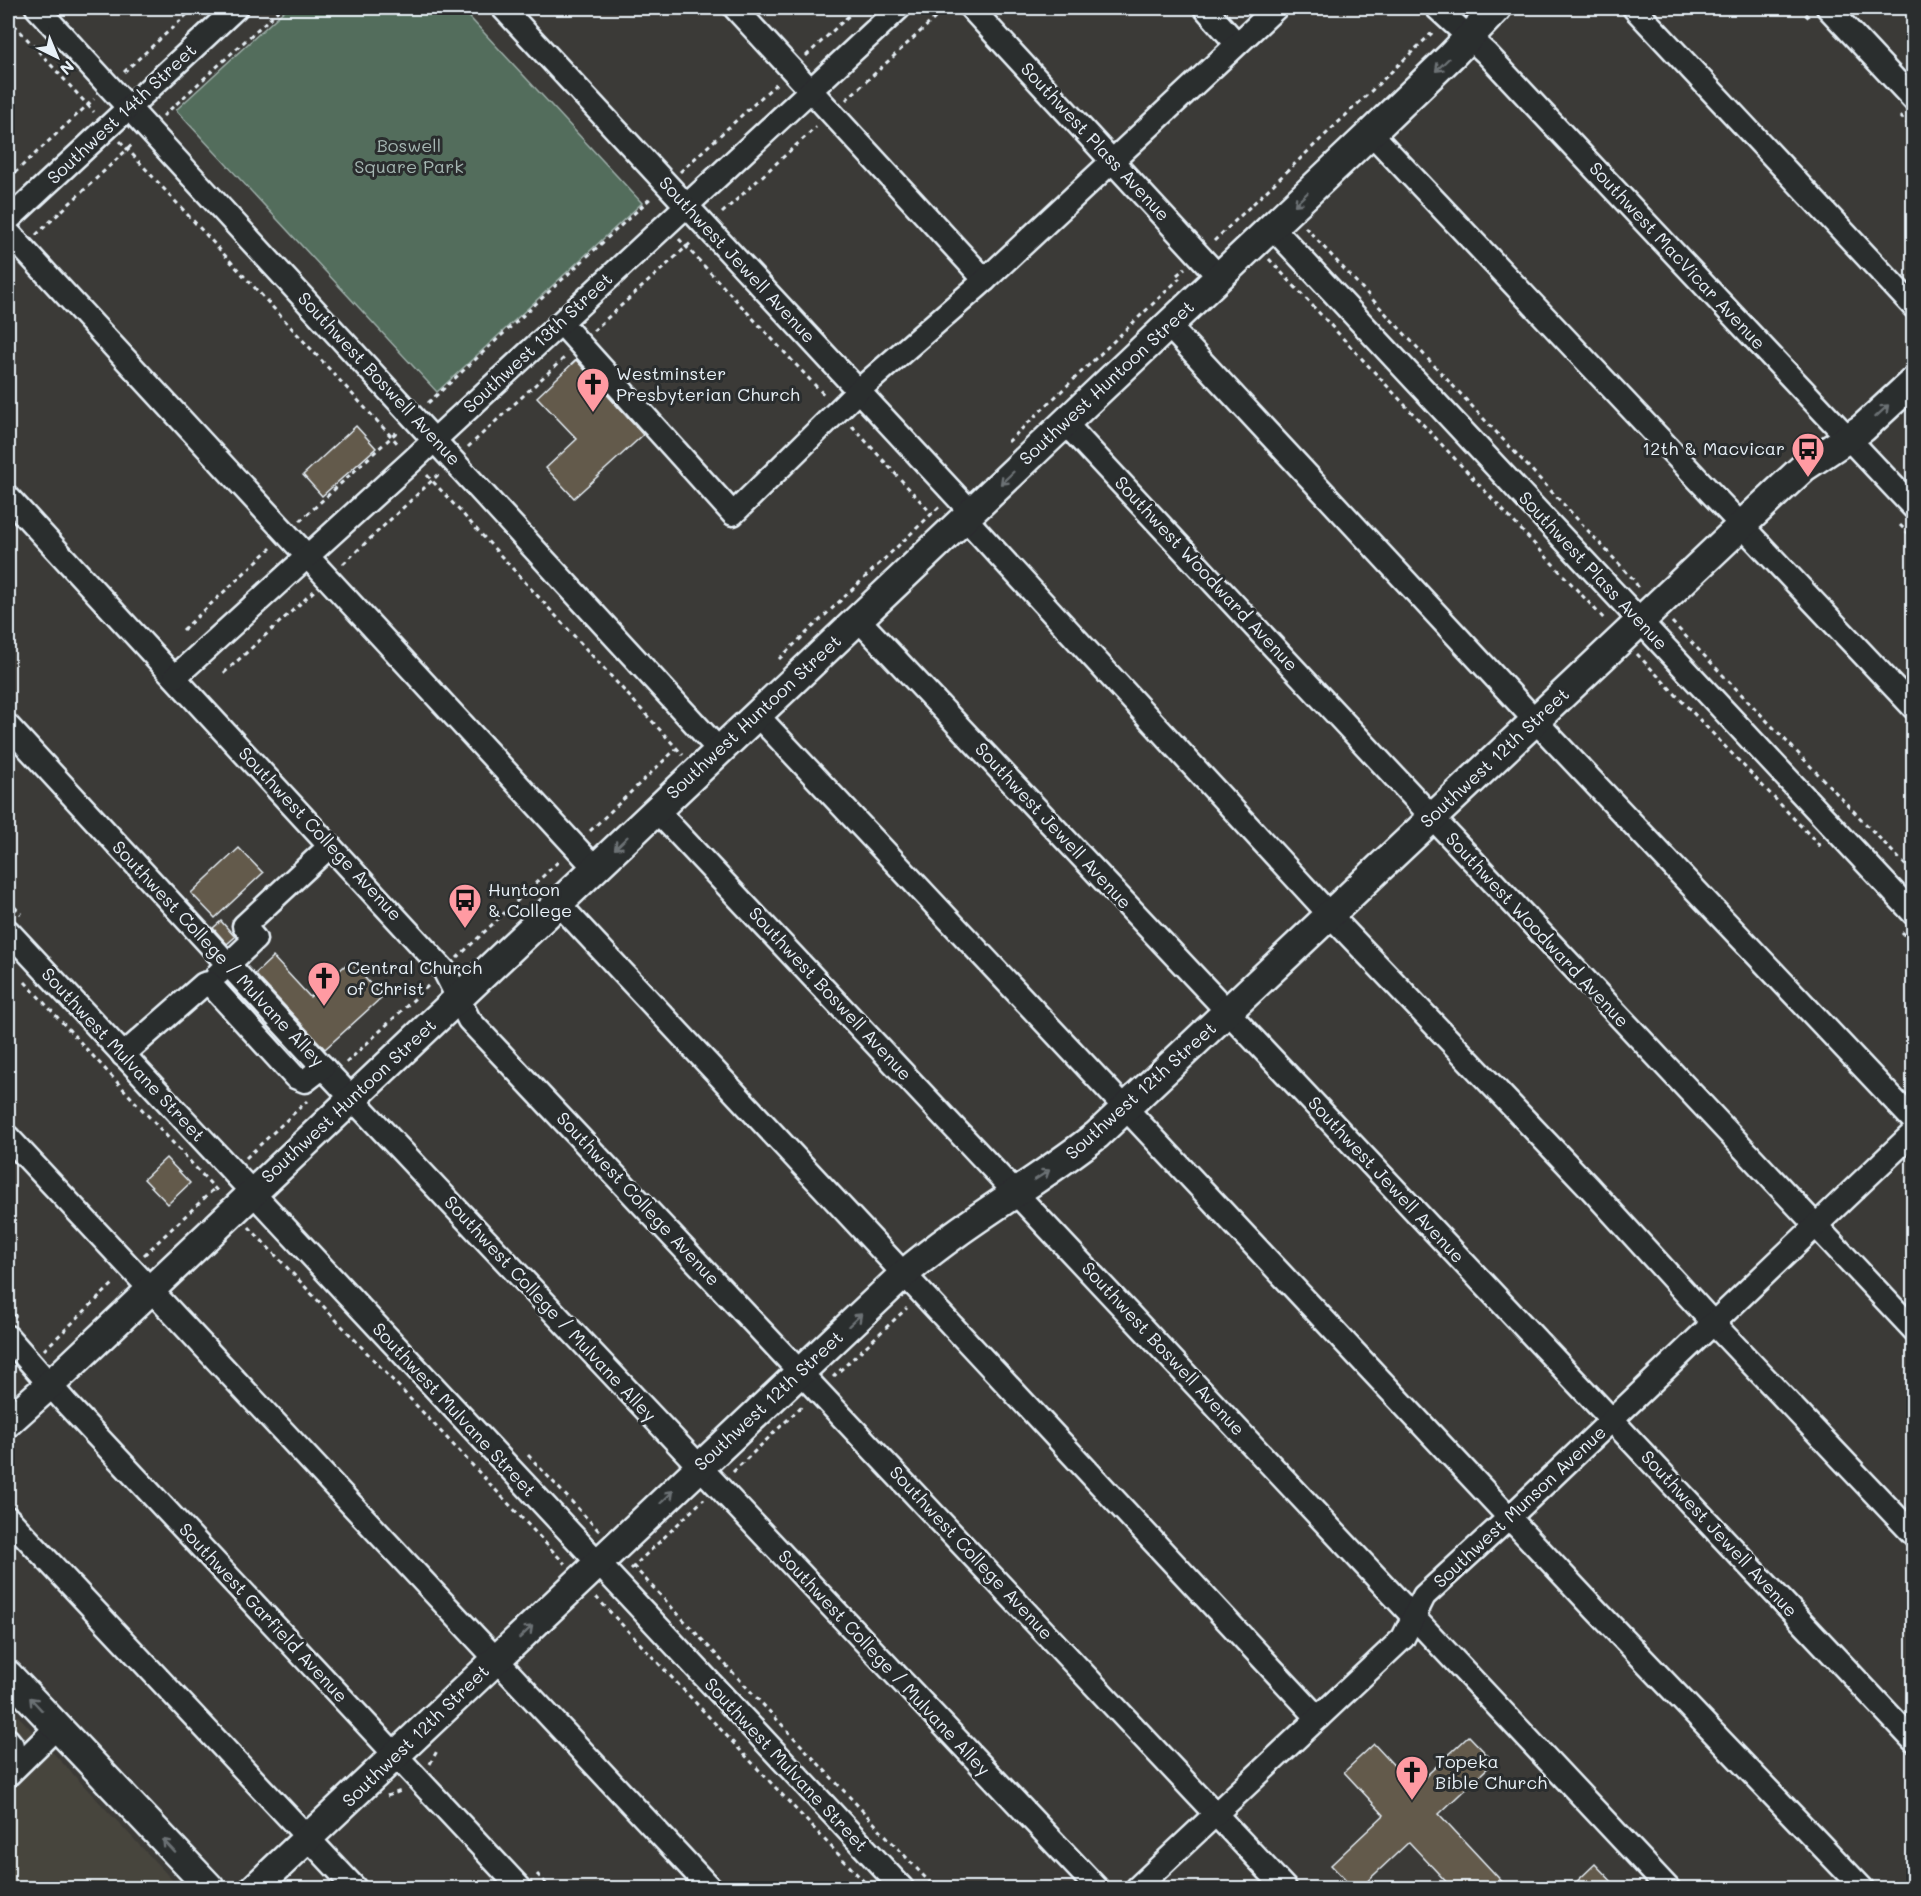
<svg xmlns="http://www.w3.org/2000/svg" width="1921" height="1896" viewBox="0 0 1921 1896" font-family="Mali,sans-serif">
	<rect width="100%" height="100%" fill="#3b3a37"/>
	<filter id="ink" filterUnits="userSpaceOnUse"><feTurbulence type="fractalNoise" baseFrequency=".0167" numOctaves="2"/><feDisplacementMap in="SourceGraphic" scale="12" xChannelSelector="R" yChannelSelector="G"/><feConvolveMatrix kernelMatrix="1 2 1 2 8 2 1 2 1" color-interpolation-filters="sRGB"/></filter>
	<g filter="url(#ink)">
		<polygon fill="#47443d" points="8,1705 180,1888 8,1888"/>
		<polygon fill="#536d5c" stroke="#9eafaa" stroke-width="1.5" points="287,8 461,8 642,203 437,392 176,110"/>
		<g fill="#645a4c" stroke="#e8f1f8" stroke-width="1.5">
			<polygon points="576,360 643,435 574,498 546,468 577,439 537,397"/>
			<polygon points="356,426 376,448 322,496 303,475"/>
			<polygon points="239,848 263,873 215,918 191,893"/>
			<polygon points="221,921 235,937 227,944 213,928"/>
			<polygon points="273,957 310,997 350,961 382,997 325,1049 255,974"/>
			<polygon points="166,1158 190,1183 168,1204 144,1179"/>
			<polygon points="1469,1736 1494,1762 1439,1814 1508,1888 1452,1888 1409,1842 1360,1888 1353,1888 1331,1865 1384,1815 1344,1772 1374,1744 1414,1787"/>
			<polygon points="1595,1864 1618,1888 1570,1888"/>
		</g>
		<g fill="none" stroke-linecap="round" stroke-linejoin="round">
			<defs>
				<g id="minor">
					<polyline points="37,8 720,751"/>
					<polyline points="503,8 971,512"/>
					<polyline points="735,8 985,280"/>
					<polyline points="971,8 1219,277"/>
					<polyline points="1205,8 1236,43"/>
					<polyline points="1437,8 1486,53 1914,508"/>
					<polyline points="1634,8 1914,307"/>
					<polyline points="1828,8 1914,100"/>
					<polyline points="1371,133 1914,708"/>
					<polyline points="8,220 236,8"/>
					<polyline points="1272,227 1914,914"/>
					<polyline points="8,232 595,868"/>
					<polyline points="561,323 733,514 858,391 985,280 1276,8"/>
					<polyline points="1168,325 1545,731 1914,1121"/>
					<polyline points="1065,423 1447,833 1914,1330"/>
					<polyline points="8,497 444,970 469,1020 1285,1888"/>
					<polyline points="965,518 1330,915 1589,1187 1713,1323 1914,1535"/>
					<polyline points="858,619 1914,1741"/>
					<polyline points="175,677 413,460 899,8"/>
					<polyline points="757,715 1596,1610 1862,1888"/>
					<polyline points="8,726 332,1077 1097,1888"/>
					<polyline points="656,810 1668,1888"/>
					<polyline points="558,903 1318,1718"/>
					<polyline points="8,931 902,1888"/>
					<polyline points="218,974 255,939 244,926 330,846"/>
					<polyline points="123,1055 204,984 209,983 295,1077 305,1081 323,1067"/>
					<polyline points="8,1137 710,1888"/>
					<polyline points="8,1337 66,1403 520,1888"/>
					<polyline points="8,1518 355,1888"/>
					<polyline points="8,1740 12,1745 8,1750"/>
					<polyline points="8,1775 57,1727"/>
					<polyline points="1137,1888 1403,1638 1424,1596 1510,1517 1914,1132"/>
				</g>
				<g id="major">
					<polyline points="8,1422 66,1370 1371,133 1451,56 1497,8"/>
					<polyline points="8,1675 210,1888"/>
					<path d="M255,1888L904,1274C964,1222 1035,1184 1097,1135L1742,525L1804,467L1863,428L1914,381"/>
				</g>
			</defs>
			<use href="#minor" stroke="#e8f1f8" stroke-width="27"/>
			<use href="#major" stroke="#e8f1f8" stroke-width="33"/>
			<g stroke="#e8f1f8" stroke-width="3" stroke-dasharray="4.5 4.5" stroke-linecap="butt">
				<polyline points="1799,8 1810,19"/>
				<polyline points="8,18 94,112"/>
				<polyline points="806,56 857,8"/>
				<polyline points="124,72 194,8"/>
				<polyline points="846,100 946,8"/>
				<polyline points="163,116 281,8"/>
				<polyline points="1900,116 1914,130"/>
				<polyline points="120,141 400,446"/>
				<polyline points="680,172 777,83"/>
				<polyline points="8,179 94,99"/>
				<polyline points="722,213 816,127"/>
				<polyline points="1305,227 1634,580 1638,587"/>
				<polyline points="36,235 134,143"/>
				<polyline points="679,239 826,397"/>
				<polyline points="1214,241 1433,32"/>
				<polyline points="1269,259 1606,621"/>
				<polyline points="1177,275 1185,268"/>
				<polyline points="593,331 693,241"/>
				<polyline points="428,403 653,196"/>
				<polyline points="852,426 932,514"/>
				<polyline points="1008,442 1180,278"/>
				<polyline points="468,447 564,358"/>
				<polyline points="427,475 683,755"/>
				<polyline points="300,521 399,430"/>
				<polyline points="1900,525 1914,539"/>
				<polyline points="343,564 439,474"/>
				<polyline points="1672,622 1914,874"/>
				<polyline points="183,630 271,548"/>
				<polyline points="1637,654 1821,847"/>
				<polyline points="779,659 939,507"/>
				<polyline points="224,673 314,591"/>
				<polyline points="590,831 676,749"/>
				<polyline points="8,900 21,914"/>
				<polyline points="1902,932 1914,944"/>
				<polyline points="457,958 561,859"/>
				<polyline points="25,982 219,1193"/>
				<polyline points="346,1063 429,985"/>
				<polyline points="246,1158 307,1101"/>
				<polyline points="249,1227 565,1564"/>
				<polyline points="144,1255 216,1187"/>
				<polyline points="8,1308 16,1317"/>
				<polyline points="44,1350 115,1282"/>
				<polyline points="833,1377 907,1308"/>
				<polyline points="528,1455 599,1531"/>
				<polyline points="733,1472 804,1404"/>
				<polyline points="633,1566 935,1888"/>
				<polyline points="631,1569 704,1499"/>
				<polyline points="596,1597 870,1888"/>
				<polyline points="430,1764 438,1749"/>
				<polyline points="387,1796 401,1791"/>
				<polyline points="537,1874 550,1888"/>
			</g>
			<use href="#minor" stroke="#2a2d2e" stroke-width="22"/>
			<use href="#major" stroke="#2a2d2e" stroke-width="28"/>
		</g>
		<defs><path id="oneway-shaft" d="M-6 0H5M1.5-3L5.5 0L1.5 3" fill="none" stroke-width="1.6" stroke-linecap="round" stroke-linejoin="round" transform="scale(1.5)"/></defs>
		<g stroke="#6c7275">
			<use href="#oneway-shaft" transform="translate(1442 65) rotate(136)"/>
			<use href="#oneway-shaft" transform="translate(1301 199) rotate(136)"/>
			<use href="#oneway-shaft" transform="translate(1882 411) rotate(-43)"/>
			<use href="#oneway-shaft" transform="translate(1007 478) rotate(136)"/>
			<use href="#oneway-shaft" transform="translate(621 843) rotate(136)"/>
			<use href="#oneway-shaft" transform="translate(1042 1175) rotate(-33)"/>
			<use href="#oneway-shaft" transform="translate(855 1320) rotate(-43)"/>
			<use href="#oneway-shaft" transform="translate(667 1497) rotate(-44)"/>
			<use href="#oneway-shaft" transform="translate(526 1632) rotate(-43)"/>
			<use href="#oneway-shaft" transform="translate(36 1704) rotate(-133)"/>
			<use href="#oneway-shaft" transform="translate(169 1846) rotate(-133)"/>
		</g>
	</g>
	<defs>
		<symbol id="church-pin" viewBox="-11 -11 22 30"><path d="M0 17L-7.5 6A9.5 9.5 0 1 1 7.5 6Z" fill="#ff9aa2" stroke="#2a2d2e"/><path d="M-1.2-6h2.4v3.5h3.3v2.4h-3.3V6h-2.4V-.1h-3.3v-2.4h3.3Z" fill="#111"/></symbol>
		<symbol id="bus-pin" viewBox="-11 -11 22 30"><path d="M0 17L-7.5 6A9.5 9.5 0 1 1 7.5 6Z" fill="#ff9aa2" stroke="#2a2d2e"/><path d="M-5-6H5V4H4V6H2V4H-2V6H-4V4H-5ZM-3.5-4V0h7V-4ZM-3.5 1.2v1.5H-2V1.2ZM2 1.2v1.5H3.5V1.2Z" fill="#111"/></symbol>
	</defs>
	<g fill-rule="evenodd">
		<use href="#church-pin" x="574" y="365" width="38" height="52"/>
		<use href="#bus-pin" x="1789" y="430" width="38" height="52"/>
		<use href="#bus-pin" x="446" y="881" width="38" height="52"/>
		<use href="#church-pin" x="305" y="959" width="38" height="52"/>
		<use href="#church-pin" x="1393" y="1753" width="38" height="52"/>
	</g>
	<g text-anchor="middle" stroke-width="6" stroke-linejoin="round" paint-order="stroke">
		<g font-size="18" fill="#e8f1f8" stroke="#2a2d2e">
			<text transform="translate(122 114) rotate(-43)" y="6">Southwest 14th Street</text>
			<text transform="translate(1095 142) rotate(47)" y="6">Southwest Plass Avenue</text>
			<text transform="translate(1677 256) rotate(47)" y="6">Southwest MacVicar Avenue</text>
			<text transform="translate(737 260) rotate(47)" y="6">Southwest Jewell Avenue</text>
			<text transform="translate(538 343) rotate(-43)" y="6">Southwest 13th Street</text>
			<text transform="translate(379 379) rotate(47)" y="6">Southwest Boswell Avenue</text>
			<text transform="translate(1107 383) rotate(-43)" y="6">Southwest Huntoon Street</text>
			<text transform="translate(1593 571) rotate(47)" y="6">Southwest Plass Avenue</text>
			<text transform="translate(1206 574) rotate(47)" y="6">Southwest Woodward Avenue</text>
			<text transform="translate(754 717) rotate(-43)" y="6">Southwest Huntoon Street</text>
			<text transform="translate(1495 758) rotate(-43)" y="6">Southwest 12th Street</text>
			<text transform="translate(1053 826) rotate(47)" y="6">Southwest Jewell Avenue</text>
			<text transform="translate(320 834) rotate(47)" y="6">Southwest College Avenue</text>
			<text transform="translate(1537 930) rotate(47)" y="6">Southwest Woodward Avenue</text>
			<text transform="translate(218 954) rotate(47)" y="6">Southwest College / Mulvane Alley</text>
			<text transform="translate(830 994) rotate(47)" y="6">Southwest Boswell Avenue</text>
			<text transform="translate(123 1055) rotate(47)" y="6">Southwest Mulvane Street</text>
			<text transform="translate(1141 1091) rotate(-42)" y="6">Southwest 12th Street</text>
			<text transform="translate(349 1101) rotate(-43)" y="6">Southwest Huntoon Street</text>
			<text transform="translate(1386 1180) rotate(47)" y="6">Southwest Jewell Avenue</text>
			<text transform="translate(638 1199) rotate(47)" y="6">Southwest College Avenue</text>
			<text transform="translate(550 1309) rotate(47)" y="6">Southwest College / Mulvane Alley</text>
			<text transform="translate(1163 1349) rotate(47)" y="6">Southwest Boswell Avenue</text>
			<text transform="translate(769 1401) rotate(-43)" y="6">Southwest 12th Street</text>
			<text transform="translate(454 1410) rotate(47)" y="6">Southwest Mulvane Street</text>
			<text transform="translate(1520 1507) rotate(-43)" y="6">Southwest Munson Avenue</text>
			<text transform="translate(1719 1534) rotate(47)" y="6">Southwest Jewell Avenue</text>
			<text transform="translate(971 1553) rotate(47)" y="6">Southwest College Avenue</text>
			<text transform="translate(263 1613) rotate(47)" y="6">Southwest Garfield Avenue</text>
			<text transform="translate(884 1663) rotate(47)" y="6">Southwest College / Mulvane Alley</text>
			<text transform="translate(416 1736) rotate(-44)" y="6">Southwest 12th Street</text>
			<text transform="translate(786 1765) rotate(47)" y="6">Southwest Mulvane Street</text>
		</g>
		<g font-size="18" fill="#a5b6b2" stroke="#2a2d2e">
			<text x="409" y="152">Boswell<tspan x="409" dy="21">Square Park</tspan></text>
		</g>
		<g font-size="18" fill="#e8f1f8" stroke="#2a2d2e" text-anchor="start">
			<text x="616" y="380">Westminster<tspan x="616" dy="21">Presbyterian Church</tspan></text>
			<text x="1785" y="455" text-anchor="end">12th &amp; Macvicar</text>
			<text x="488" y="896">Huntoon<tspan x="488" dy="21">&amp; College</tspan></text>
			<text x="347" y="974">Central Church<tspan x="347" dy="21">of Christ</tspan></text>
			<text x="1435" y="1768">Topeka<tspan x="1435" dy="21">Bible Church</tspan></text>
		</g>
	</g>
	<rect width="1921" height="1896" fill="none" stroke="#2a2d2e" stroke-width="30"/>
	<rect x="15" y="15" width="1891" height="1866" fill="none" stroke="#e8f1f8" stroke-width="2" filter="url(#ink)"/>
	<g transform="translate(57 57) rotate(137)" stroke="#2a2d2e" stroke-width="4.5" paint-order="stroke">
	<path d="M0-4.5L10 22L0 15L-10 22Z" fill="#e8f1f8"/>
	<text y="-9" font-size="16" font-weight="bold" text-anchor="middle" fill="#e8f1f8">N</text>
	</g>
</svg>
